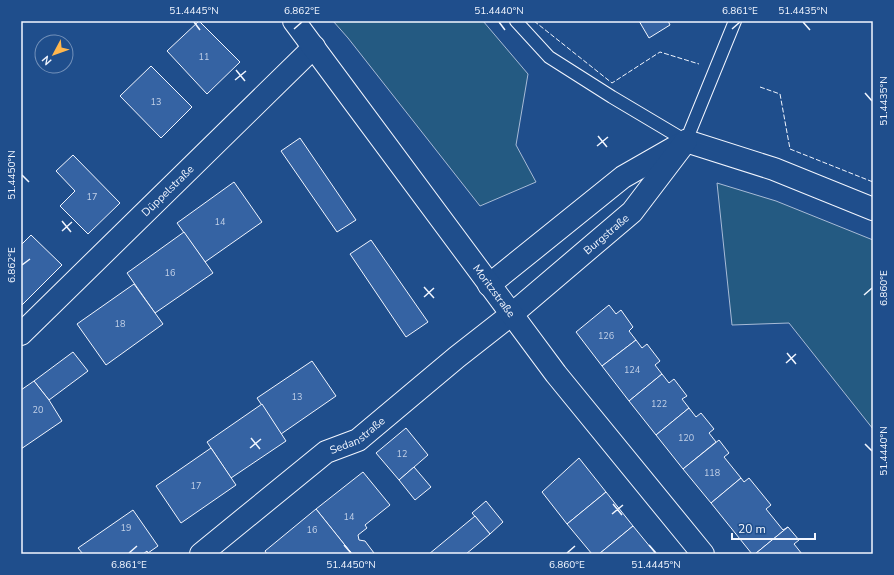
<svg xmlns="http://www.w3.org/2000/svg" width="894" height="575" viewBox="0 0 894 575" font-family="'Nunito Sans',sans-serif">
	<rect width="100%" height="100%" fill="#1f4e8c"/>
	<g fill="#245a82" stroke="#a8bbd7">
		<polygon points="333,21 483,21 528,74 516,145 536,182 480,206 348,38"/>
		<polygon points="717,183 776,201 873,240 873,429 789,323 732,325"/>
	</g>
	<g fill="#3563a3" stroke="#f2f6ff">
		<polygon points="199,21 240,62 207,94 167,51"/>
		<polygon points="639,21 668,21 670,25 649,38"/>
		<polygon points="151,66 192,107 161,138 120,96"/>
		<polygon points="300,138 356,220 337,232 281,151"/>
		<polygon points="73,155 120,203 88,234 60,206 75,191 56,171"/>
		<polygon points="234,182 262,222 205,262 177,223"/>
		<polygon points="184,232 213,273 155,313 127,273"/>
		<polygon points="31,235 62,265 21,306 21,245"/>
		<polygon points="371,240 428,322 406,337 350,254"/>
		<polygon points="134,284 163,324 106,365 77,324"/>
		<polygon points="609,305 616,314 621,310 633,327 629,331 636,340 602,366 576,332"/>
		<polygon points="636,340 642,348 647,344 660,361 655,365 662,374 629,401 602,366"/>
		<polygon points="73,352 88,371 49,400 34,381"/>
		<polygon points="312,361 336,396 281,434 257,398"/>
		<polygon points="662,374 669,383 674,379 687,396 682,399 689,408 656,435 629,401"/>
		<polygon points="34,381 49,400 62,421 21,449 21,390"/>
		<polygon points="262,404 286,441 231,478 207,442"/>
		<polygon points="689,408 696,417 701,413 714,429 709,433 716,442 683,469 656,435"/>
		<polygon points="406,428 428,455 399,480 376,453"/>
		<polygon points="719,440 729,453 724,457 741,478 711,503 683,469"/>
		<polygon points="211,448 236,485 181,523 156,486"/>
		<polygon points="579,458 606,492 567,524 542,492"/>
		<polygon points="414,467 431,487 415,500 399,480"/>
		<polygon points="363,472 390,505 365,525 367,528 358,535 359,540 365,541 374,553 372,554 352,554 316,509"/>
		<polygon points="741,478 744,482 749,478 771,505 766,509 783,530 788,527 755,554 752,554 711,503"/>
		<polygon points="606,492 633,526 599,554 592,554 567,524"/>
		<polygon points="486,501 503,522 490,534 472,513"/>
		<polygon points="316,509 352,554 267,554 265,551"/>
		<polygon points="133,510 158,546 148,553 147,551 143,554 83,554 78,548"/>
		<polygon points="475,516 490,534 466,554 429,554"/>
		<polygon points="633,526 656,554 599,554"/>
		<polygon points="788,527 799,540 794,544 802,554 755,554"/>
	</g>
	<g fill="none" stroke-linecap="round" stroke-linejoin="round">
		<defs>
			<polyline id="lane" points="516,21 549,57 612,97 686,141 735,21"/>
			<g id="street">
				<polyline points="489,285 623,177 686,141 774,169 873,209"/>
				<path id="s1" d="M21,334L314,47"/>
				<path id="s2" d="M201,554L326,452L358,440L457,357L512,314L632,212L686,141"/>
			</g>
			<g id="secondary">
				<path id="s3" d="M294,21L556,374L703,554"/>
			</g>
		</defs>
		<use href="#lane" stroke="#f2f6ff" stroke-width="14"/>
		<use href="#street" stroke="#f2f6ff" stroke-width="24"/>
		<use href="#secondary" stroke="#f2f6ff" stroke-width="24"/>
		<use href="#lane" stroke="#1f4e8c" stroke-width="12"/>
		<use href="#street" stroke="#1f4e8c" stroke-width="22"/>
		<use href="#secondary" stroke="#1f4e8c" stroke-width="22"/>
		<g stroke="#f2f6ff" stroke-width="1" stroke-dasharray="5 2" stroke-linecap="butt">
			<polyline points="534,21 612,83 660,52 699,64"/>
			<polyline points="760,87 780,94 790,149 873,182"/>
		</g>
	</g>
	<path fill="none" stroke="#f2f6ff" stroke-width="1.5" d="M194,22L200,30M499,22L505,30M803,22L810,30M294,29L302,22M732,29L740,22M236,70L245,81M235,80L246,71M865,93L872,101M598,136L607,147M597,146L608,137M22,175L29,182M62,221L71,232M62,231L72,222M22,265L30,259M424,287L434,298M864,295L872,288M424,297L434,288M787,353L796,364M786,363L796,354M251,438L260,449M865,444L872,451M250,448L261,439M613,504L622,515M612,514L623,505M344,545L351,553M649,545L656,553M129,553L137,546M567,553L575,546"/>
	<g text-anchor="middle" stroke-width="3" stroke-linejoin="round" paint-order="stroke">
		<g font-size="9" fill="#c3d1e8">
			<text x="204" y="60">11</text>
			<text x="156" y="105">13</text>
			<text x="92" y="200">17</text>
			<text x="220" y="225">14</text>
			<text x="170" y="276">16</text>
			<text x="120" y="327">18</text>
			<text x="606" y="339">126</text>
			<text x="632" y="373">124</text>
			<text x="297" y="400">13</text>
			<text x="659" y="407">122</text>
			<text x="38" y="413">20</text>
			<text x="686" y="441">120</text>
			<text x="402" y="457">12</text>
			<text x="712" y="476">118</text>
			<text x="196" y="489">17</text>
			<text x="349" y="520">14</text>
			<text x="126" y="531">19</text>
			<text x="312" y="533">16</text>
		</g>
		<g font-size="11" fill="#f2f6ff" stroke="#1f4e8c">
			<text dy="4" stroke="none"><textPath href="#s1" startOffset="205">Düppelstraße</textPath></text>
			<text dy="4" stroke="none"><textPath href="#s2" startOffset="518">Burgstraße</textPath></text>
			<text dy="4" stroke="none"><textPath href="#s3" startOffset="336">Moritzstraße</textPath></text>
			<text dy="4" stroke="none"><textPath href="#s2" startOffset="197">Sedanstraße</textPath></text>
		</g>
	</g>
	<rect width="894" height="575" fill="none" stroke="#1f4e8c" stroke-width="44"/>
	<g transform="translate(54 54) rotate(229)"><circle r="19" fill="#1f4e8c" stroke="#7391ba"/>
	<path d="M0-3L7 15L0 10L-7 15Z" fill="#ffb74d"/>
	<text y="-6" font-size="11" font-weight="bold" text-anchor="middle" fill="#f2f6ff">N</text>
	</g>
	<path d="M732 533v6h83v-6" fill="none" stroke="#f2f6ff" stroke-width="2"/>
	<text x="738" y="533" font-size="12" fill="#f2f6ff" stroke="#1f4e8c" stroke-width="3" paint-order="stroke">20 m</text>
	<rect x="22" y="22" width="850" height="531" fill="none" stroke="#f2f6ff" stroke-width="1.5"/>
	<g font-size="10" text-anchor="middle" fill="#f2f6ff">
		<text x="194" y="14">51.4445°N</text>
		<text x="302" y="14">6.862°E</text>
		<text x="499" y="14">51.4440°N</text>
		<text x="740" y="14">6.861°E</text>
		<text x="803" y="14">51.4435°N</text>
		<text transform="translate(883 101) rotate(-90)" y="4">51.4435°N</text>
		<text transform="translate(11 175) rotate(-90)" y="4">51.4450°N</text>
		<text transform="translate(11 265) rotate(-90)" y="4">6.862°E</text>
		<text transform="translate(883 288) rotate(-90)" y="4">6.860°E</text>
		<text transform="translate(883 451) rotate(-90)" y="4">51.4440°N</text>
		<text x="129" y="568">6.861°E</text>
		<text x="351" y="568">51.4450°N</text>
		<text x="567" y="568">6.860°E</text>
		<text x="656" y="568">51.4445°N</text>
	</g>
</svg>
